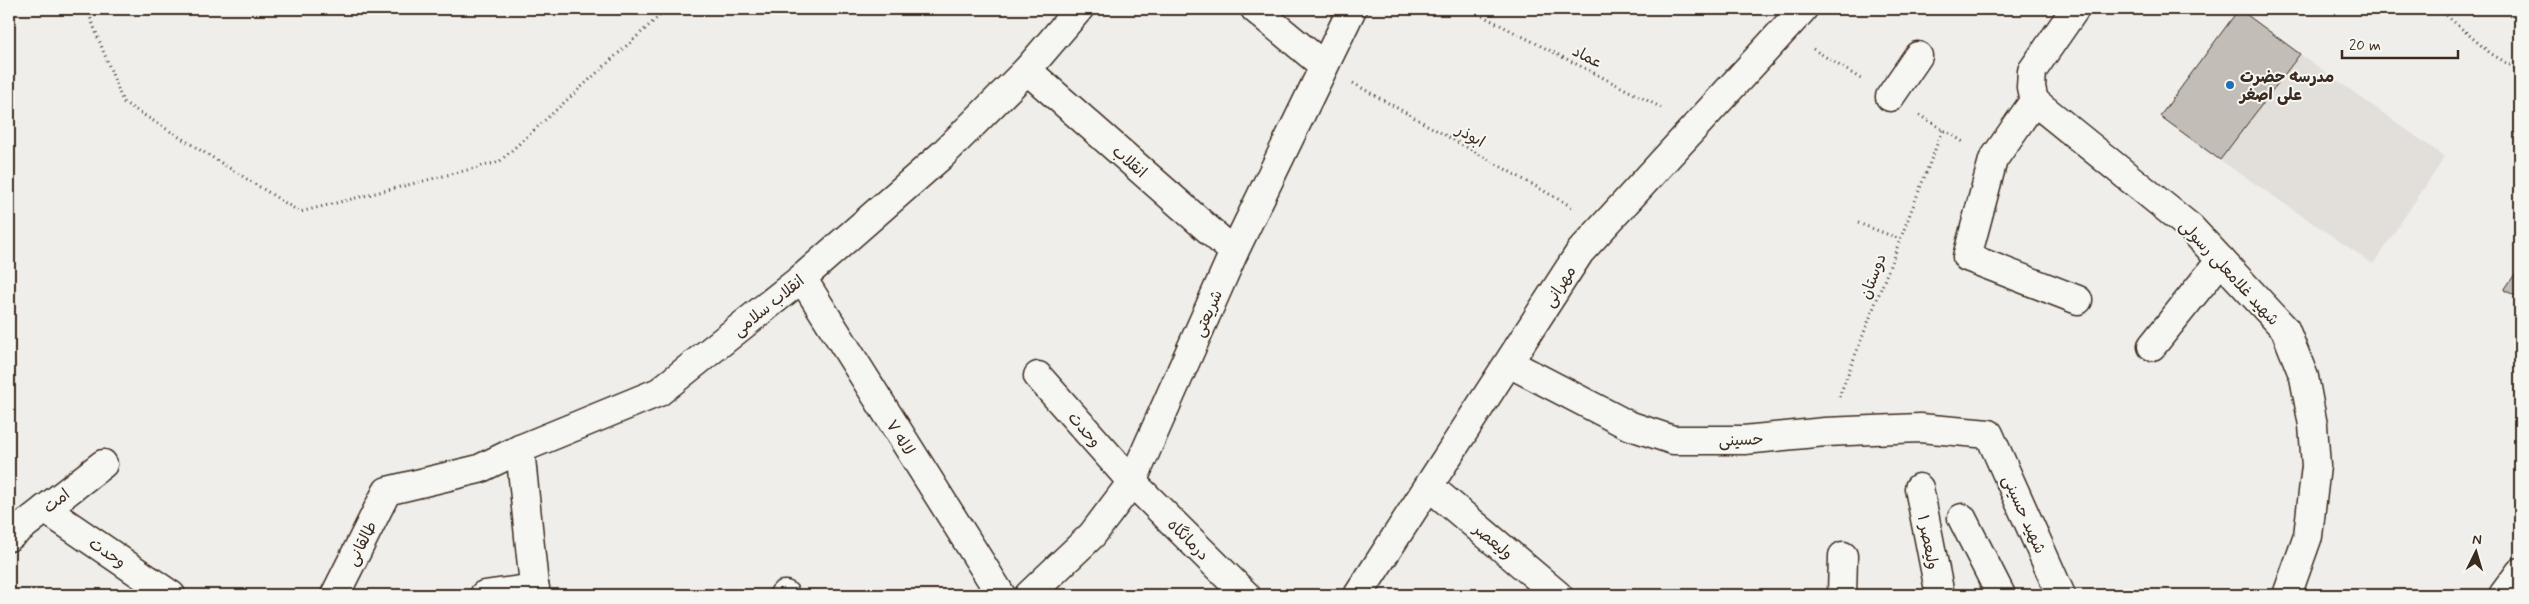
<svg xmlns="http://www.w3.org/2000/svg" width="2529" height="604" viewBox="0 0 2529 604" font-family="Mynerve,'Playpen Sans Arabic',sans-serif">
	<rect width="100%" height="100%" fill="#efeeea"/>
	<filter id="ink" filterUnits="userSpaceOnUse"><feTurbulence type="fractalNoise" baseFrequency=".02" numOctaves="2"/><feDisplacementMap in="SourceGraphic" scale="10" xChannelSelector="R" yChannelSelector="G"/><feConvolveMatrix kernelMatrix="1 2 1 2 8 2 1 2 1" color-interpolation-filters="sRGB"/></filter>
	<g filter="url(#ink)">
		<polygon fill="#e2dfdb" points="2300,54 2445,157 2373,264 2220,160"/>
		<g fill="#c2bdb7" stroke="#3b2a1e">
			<polygon points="2239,9 2300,54 2220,160 2160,116"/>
			<polygon points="2520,267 2520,298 2504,290"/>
		</g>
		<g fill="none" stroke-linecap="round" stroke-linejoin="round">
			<defs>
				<g id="minor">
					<polyline points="1255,9 1324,66"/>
					<polyline points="2075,9 2032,71 2031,87 2034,101 1993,160 1967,257 2078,300"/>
					<polyline points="1027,70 1234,252"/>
					<polyline points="1890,97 1918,56"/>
					<polyline points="2034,101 2191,228 2285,329 2304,377 2313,425 2316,466 2308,536 2287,595"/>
					<polyline points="802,278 1001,595"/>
					<polyline points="2152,346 2221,260"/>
					<polyline points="1509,363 1628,425 1673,440 1744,440 1825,432 1920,428 1989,434 2061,595"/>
					<polyline points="1038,376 1132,482 1246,595"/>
					<polyline points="520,449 535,595"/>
					<polyline points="1430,487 1558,595"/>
					<polyline points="1919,488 1940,595"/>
					<polyline points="45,509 171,595"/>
					<polyline points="1962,518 2001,595"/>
					<polyline points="9,537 103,464"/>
					<polyline points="335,595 387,491 479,469 520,449 659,392 802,278 942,155 1027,70 1079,9"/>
					<polyline points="484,595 535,588"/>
					<polyline points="784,595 785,595"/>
					<polyline points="1029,595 1092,535 1132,482 1234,252 1352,9"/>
					<polyline points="1358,595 1580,252 1803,9"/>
					<polyline points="1842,595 1843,556"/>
				</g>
				<polyline id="major" points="2503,595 2520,572"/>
			</defs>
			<use href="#minor" stroke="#3b2a1e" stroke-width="31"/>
			<use href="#major" stroke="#3b2a1e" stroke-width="31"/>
			<g stroke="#3b2a1e" stroke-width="3" stroke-dasharray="1 4" stroke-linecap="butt">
				<polyline points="87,9 123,102 300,212 499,162 667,9"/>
				<polyline points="1469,9 1664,109"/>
				<polyline points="1739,9 1751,14"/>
				<polyline points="2439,9 2490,53 2520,71"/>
				<polyline points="1813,49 1861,79"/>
				<polyline points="1353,83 1574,208"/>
				<polyline points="1919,115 1965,143"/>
				<polyline points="1858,223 1900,239"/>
				<polyline points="1839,397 1943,129"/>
			</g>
			<use href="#minor" stroke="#f6f6f2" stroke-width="28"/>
			<use href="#major" stroke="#f6f6f2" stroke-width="28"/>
		</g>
	</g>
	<circle fill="#1f6fb2" stroke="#f6f6f2" stroke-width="2" cx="2230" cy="85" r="5"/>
	<g text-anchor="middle" stroke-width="4" stroke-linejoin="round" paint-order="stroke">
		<g font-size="16" fill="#3b2a1e" stroke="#f6f6f2">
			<text transform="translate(1588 56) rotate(27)" y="6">عماد</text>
			<text transform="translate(1471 135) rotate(30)" y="6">ابوذر</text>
			<text transform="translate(1130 161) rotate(41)" y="6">انقلاب</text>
			<text transform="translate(2230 272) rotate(47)" y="6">شهید غلامعلی رسولی</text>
			<text transform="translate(1872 276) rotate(-69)" y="6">دوستان</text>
			<text transform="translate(1559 286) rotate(-57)" y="6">مهرانی</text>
			<text transform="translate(768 305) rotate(-39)" y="6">انقلاب سلامی</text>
			<text transform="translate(1207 313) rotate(-66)" y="6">شریعتی</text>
			<text transform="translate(1085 429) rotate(49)" y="6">وحدت</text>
			<text transform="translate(901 437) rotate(58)" y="6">لاله ۷</text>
			<text transform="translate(1741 439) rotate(-2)" y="6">حسینی</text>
			<text transform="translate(56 500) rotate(-38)" y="6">امت</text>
			<text transform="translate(2025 514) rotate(66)" y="6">شهید حسینی</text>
			<text transform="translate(1189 539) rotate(45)" y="6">درمانگاه</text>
			<text transform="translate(1494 541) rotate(40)" y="6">ولیعصر</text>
			<text transform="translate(1929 542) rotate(79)" y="6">ولیعصر ۱</text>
			<text transform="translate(361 543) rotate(-63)" y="6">طالقانی</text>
			<text transform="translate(108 552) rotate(34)" y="6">وحدت</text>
		</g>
		<g font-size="16" font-weight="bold" fill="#3b2a1e" stroke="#f6f6f2" text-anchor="start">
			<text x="2240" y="82">مدرسه حضرت<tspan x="2240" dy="18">علی اصغر</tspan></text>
		</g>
	</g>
	<rect width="2529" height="604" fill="none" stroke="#f6f6f2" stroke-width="30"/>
	<rect x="15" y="15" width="2499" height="574" fill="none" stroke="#3b2a1e" stroke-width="2" filter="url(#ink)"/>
	<g transform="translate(2476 552) rotate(5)" stroke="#f6f6f2" stroke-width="4" paint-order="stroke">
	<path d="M0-4L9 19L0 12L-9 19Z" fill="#3b2a1e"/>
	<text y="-8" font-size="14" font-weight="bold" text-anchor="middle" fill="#3b2a1e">N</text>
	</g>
	<path d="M2342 50v8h116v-8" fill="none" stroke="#3b2a1e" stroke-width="2.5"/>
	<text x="2349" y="50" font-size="15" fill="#3b2a1e" stroke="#f6f6f2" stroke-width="4" paint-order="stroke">20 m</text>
</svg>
